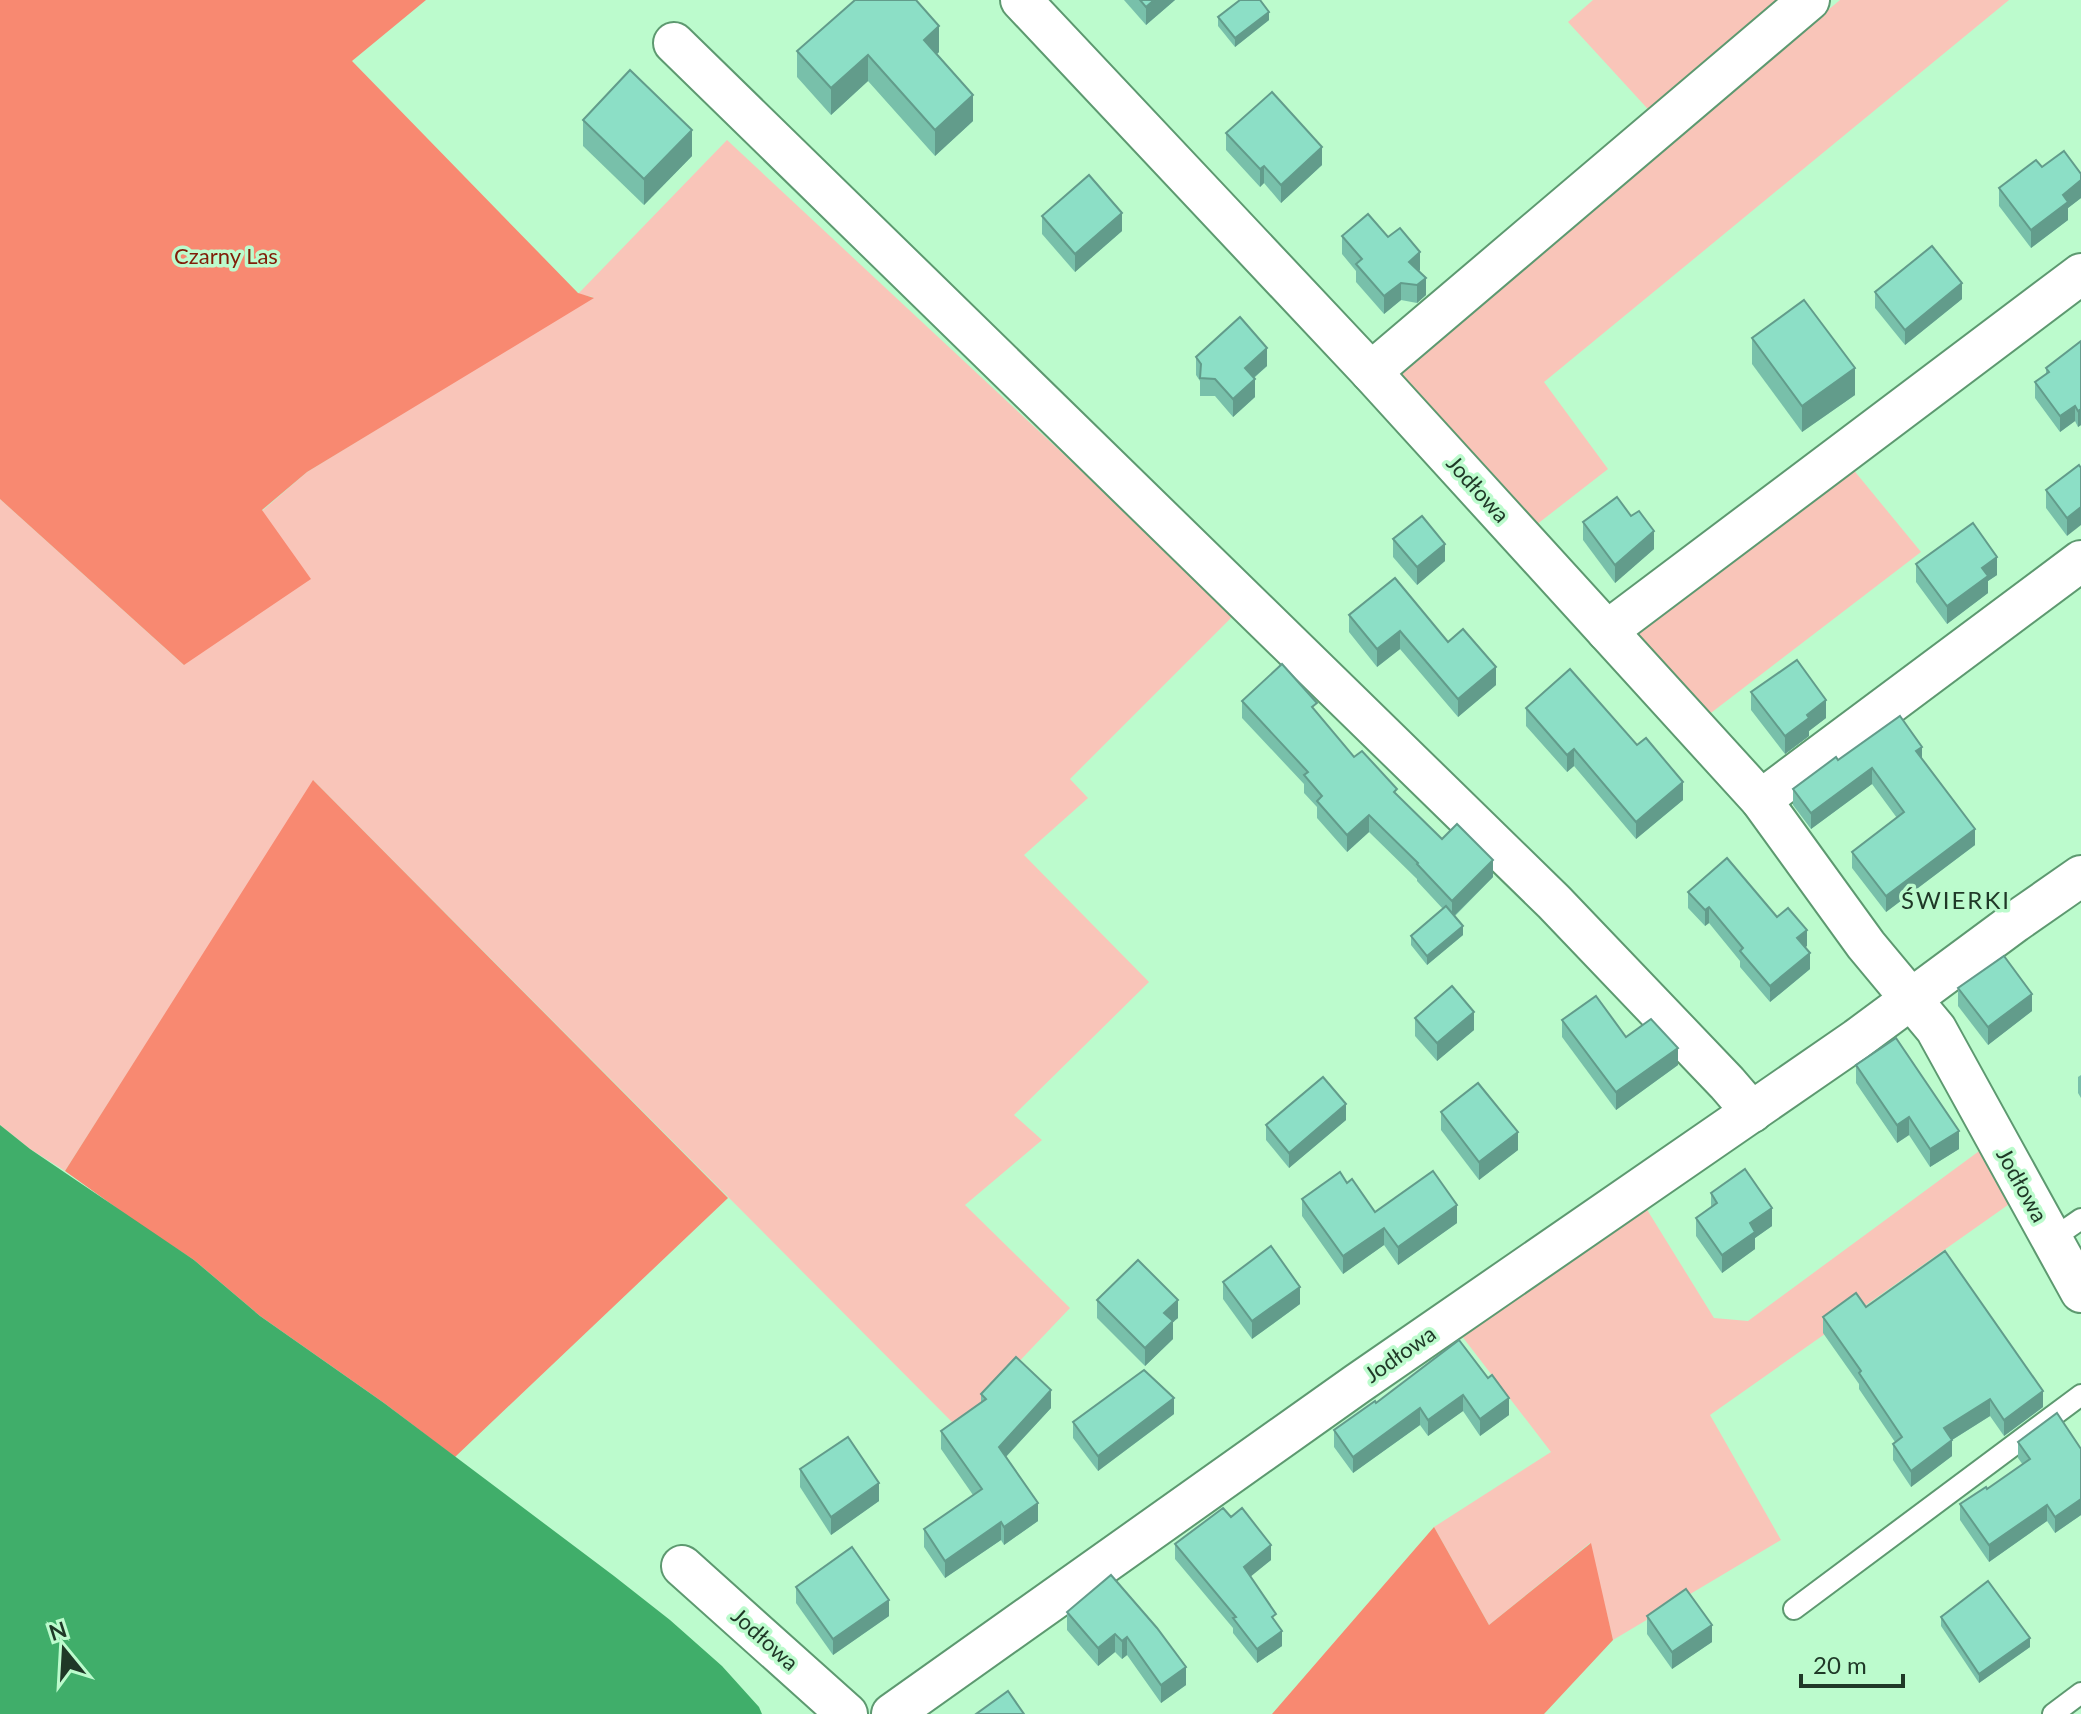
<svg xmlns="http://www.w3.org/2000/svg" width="2081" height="1714" viewBox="0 0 2081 1714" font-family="Lato,sans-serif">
	<rect width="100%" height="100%" fill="#bcfbcd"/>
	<g fill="#f9c5b9">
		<polygon points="1593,0 1797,0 1657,119 1568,22"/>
		<polygon points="1840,0 2009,0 1544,382 1608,469 1536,525 1393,378 1426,345"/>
		<polygon points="727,140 1235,614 1070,779 1088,798 1024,855 1149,982 1014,1115 1042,1140 965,1205 1070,1308 957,1427 314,781 65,1171 30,1149 0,1125 0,499 184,665 262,511 307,472 593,297 578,294"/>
		<polygon points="1852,468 1921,552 1703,719 1626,637"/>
		<polygon points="1986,1146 2015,1200 1710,1415 1781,1540 1613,1640 1590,1543 1489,1625 1434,1527 1551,1452 1458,1331 1646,1208 1714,1318 1748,1321"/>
	</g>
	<g fill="#f88971">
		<polygon points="0,0 426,0 352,61 578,293 594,298 307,472 262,510 311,579 184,665 0,499"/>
		<polygon points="313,780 728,1198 455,1457 384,1403 260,1316 194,1260 139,1224 65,1171"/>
		<polygon points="1434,1527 1489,1625 1591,1543 1613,1640 1544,1714 1272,1714"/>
	</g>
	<polygon fill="#40ae6a" points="0,1125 30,1149 194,1260 260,1316 384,1403 614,1576 670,1620 722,1666 759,1707 762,1714 0,1714"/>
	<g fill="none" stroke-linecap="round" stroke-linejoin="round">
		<defs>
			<g id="service">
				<polyline points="2052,1239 2081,1219"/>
				<polyline points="1794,1609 2081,1395"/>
				<polyline points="2053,1714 2081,1693"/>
			</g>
			<g id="minor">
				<polyline points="1021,0 1371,372 1761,800 1866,945 1936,1029 2081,1292"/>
				<polyline points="674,43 1554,902 1727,1083 1752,1112"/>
				<polyline points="1371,372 1809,0"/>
				<polyline points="1607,631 2081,274"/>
				<polyline points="1761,800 2081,561"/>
				<polyline points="682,1566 847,1714"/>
				<polyline points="892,1714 1357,1384 1857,1039 2015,922 2081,876"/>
			</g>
		</defs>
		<use href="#service" stroke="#5d9970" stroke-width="24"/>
		<use href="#minor" stroke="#5d9970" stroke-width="44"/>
		<use href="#service" stroke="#fff" stroke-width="20"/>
		<use href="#minor" stroke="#fff" stroke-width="40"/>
	</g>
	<g fill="#78c0aa">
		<polygon points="1124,0 1175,0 1146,25"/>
		<polygon points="1218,17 1269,20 1235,47 1218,26"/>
		<polygon points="797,51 939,52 937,54 973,121 935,156 868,81 831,115 797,77"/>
		<polygon points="583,120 692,156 644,205 583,146"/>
		<polygon points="1226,133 1322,165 1281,203 1264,183 1260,187 1226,150"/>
		<polygon points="2081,174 2081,198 2068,208 2068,220 2031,248 1999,206 1999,188"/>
		<polygon points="1042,216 1122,231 1075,272 1042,234"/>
		<polygon points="1342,236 1388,237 1420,270 1419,271 1426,295 1417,303 1401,300 1384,314 1356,282 1356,271 1342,254"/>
		<polygon points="1875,292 1962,299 1905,345 1875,308"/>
		<polygon points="1752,338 1855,395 1802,432 1752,364"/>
		<polygon points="2081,341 2081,425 2078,427 2075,421 2060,432 2035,398 2035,382 2046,374 2046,368"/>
		<polygon points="1196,357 1267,366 1254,378 1255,397 1233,417 1215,396 1200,396 1200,381 1196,375"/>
		<polygon points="2079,465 2067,536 2046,508 2046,490"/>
		<polygon points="1631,516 1654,549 1615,583 1583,540 1583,522"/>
		<polygon points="1393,539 1445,561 1417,585 1393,557"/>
		<polygon points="1916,564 1997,575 1988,581 1988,593 1947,624 1916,582"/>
		<polygon points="1349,615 1448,642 1496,685 1458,717 1400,649 1377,667 1349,632"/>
		<polygon points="1751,692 1826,718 1809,731 1809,736 1785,754 1751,710"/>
		<polygon points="1242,701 1317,713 1354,757 1397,796 1442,839 1493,877 1455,916 1463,935 1427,965 1411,945 1411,936 1443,909 1417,881 1417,879 1369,832 1347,852 1317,818 1317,807 1304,793 1304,784 1242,718"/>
		<polygon points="1526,708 1683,800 1636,839 1574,766 1567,772 1526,726"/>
		<polygon points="1922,759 1975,845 1886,912 1852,868 1852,852 1897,818 1872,784 1811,829 1793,805 1793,789 1838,760"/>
		<polygon points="1688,892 1777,917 1807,946 1805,947 1810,969 1770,1002 1740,967 1740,961 1709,923 1705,926 1688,908"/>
		<polygon points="1958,988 2032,1011 1988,1045 1958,1006"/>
		<polygon points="1415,1018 1474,1030 1437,1061 1415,1036"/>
		<polygon points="1562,1020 1626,1037 1678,1065 1616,1110 1562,1037"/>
		<polygon points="1856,1065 1959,1149 1930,1167 1909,1135 1897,1143 1856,1083"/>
		<polygon points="2081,1075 2081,1098 2078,1093 2078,1077"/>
		<polygon points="1441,1112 1518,1150 1479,1180 1441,1130"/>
		<polygon points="1346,1120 1289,1168 1266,1140 1266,1125"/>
		<polygon points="1347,1183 1375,1212 1457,1223 1398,1265 1384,1245 1343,1274 1302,1216 1302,1199"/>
		<polygon points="1711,1193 1772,1226 1755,1238 1755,1249 1722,1273 1696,1236 1696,1218 1711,1207"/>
		<polygon points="1223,1282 1300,1304 1252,1339 1223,1299"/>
		<polygon points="1097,1300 1178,1318 1173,1322 1173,1339 1145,1366 1097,1318"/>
		<polygon points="1866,1307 2043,1407 2004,1436 1990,1416 1952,1440 1952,1456 1911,1487 1893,1460 1893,1444 1895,1442 1859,1389 1859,1384 1823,1333 1823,1317"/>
		<polygon points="1459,1340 1509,1415 1480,1436 1463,1411 1428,1436 1420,1425 1353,1473 1334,1447 1334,1430 1376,1403"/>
		<polygon points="981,1394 1051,1408 1006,1457 1038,1521 1004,1545 1001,1540 945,1578 924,1547 924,1529 973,1495 941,1449 941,1431 981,1403"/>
		<polygon points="1174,1414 1098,1471 1073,1438 1073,1422"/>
		<polygon points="2018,1442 2081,1449 2081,1515 2055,1533 2047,1521 1989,1562 1960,1520 1960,1504 1987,1489 2023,1465 2018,1458"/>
		<polygon points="800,1469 879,1501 831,1535 800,1487"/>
		<polygon points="1175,1544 1271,1560 1250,1576 1276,1623 1282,1646 1257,1663 1233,1633 1233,1628 1175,1559"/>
		<polygon points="1111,1575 1186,1685 1161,1703 1127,1655 1122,1659 1115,1652 1098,1666 1067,1630 1067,1612"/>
		<polygon points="796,1587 889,1616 833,1655 796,1603"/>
		<polygon points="1647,1616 1712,1642 1672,1669 1647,1634"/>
		<polygon points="1941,1617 2030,1647 1979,1683 1941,1626"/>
	</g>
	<g fill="#629c8b">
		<polygon points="1154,0 1175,0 1146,25 1146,7"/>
		<polygon points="1269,12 1269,20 1235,47 1235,38"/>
		<polygon points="939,26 939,52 924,66 924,40"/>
		<polygon points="868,55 868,81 831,115 831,88"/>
		<polygon points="973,95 973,121 935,156 935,130"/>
		<polygon points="692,130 692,156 644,205 644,179"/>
		<polygon points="1322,147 1322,165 1281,203 1281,185"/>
		<polygon points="1264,166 1264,183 1260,187 1260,169"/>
		<polygon points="2081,180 2081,198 2068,208 2068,220 2031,248 2031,230 2063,195"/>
		<polygon points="1122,213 1122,231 1075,272 1075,254"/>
		<polygon points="1420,252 1420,270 1409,279 1409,262"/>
		<polygon points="1426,278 1426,295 1417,303 1417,285"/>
		<polygon points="1401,283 1401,300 1384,314 1384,296"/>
		<polygon points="1962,283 1962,299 1905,345 1905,330"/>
		<polygon points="1267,348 1267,366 1245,385 1245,368"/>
		<polygon points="1855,368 1855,395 1802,432 1802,406"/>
		<polygon points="1255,379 1255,397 1233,417 1233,399"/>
		<polygon points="2075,406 2075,421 2060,432 2060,416"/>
		<polygon points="2081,409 2081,425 2078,427 2078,411"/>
		<polygon points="2081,507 2081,525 2067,536 2067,518"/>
		<polygon points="1654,531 1654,549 1615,583 1615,565"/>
		<polygon points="1445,544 1445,561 1417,585 1417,567"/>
		<polygon points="1997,557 1997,575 1988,581 1988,593 1947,624 1947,606 1982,568"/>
		<polygon points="1400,631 1400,649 1377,667 1377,649"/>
		<polygon points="1496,667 1496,685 1458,717 1458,699"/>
		<polygon points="1826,700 1826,718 1809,731 1809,736 1785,754 1785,736 1807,715"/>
		<polygon points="1922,747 1922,763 1916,751"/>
		<polygon points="1574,749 1574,766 1567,772 1567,755"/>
		<polygon points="1872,768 1872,784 1811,829 1811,813"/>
		<polygon points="1683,782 1683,800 1636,839 1636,822"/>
		<polygon points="1369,815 1369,832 1347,852 1347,835"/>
		<polygon points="1975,829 1975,845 1886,912 1886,896"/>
		<polygon points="1493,860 1493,877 1452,918 1452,901"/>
		<polygon points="1709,907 1709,923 1705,926 1705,910"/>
		<polygon points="1463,926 1463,935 1427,965 1427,956"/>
		<polygon points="1807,930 1807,946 1797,954 1797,938"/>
		<polygon points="1810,953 1810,969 1770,1002 1770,986"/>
		<polygon points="2032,994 2032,1011 1988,1045 1988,1027"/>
		<polygon points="1474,1012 1474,1030 1437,1061 1437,1043"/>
		<polygon points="1678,1048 1678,1065 1616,1110 1616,1092"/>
		<polygon points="1346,1104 1346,1120 1289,1168 1289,1153"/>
		<polygon points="1909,1117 1909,1135 1897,1143 1897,1125"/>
		<polygon points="1959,1131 1959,1149 1930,1167 1930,1149"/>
		<polygon points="1518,1132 1518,1150 1479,1180 1479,1162"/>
		<polygon points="1457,1205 1457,1223 1398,1265 1398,1247"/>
		<polygon points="1772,1208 1772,1226 1755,1238 1755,1249 1722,1273 1722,1255 1750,1223"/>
		<polygon points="1384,1228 1384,1245 1343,1274 1343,1256"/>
		<polygon points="1300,1287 1300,1304 1252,1339 1252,1321"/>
		<polygon points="1178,1300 1178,1318 1173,1322 1173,1339 1145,1366 1145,1348 1164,1313"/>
		<polygon points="1051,1390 1051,1408 999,1464 999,1447"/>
		<polygon points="2043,1391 2043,1407 2004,1436 2004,1420"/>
		<polygon points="1463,1395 1463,1411 1428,1436 1428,1420"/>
		<polygon points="1174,1398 1174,1414 1098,1471 1098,1456"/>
		<polygon points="1509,1398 1509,1415 1480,1436 1480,1419"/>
		<polygon points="1990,1399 1990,1416 1944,1445 1944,1428"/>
		<polygon points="1420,1408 1420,1425 1353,1473 1353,1457"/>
		<polygon points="1952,1440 1952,1456 1911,1487 1911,1471"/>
		<polygon points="879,1483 879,1501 831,1535 831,1517"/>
		<polygon points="2081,1499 2081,1515 2055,1533 2055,1517"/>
		<polygon points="1038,1503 1038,1521 1004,1545 1004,1527"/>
		<polygon points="2047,1505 2047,1521 1989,1562 1989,1545"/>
		<polygon points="1001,1522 1001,1540 945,1578 945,1561"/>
		<polygon points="1271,1545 1271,1560 1244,1582 1244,1567"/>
		<polygon points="889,1600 889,1616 833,1655 833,1639"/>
		<polygon points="1712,1625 1712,1642 1672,1669 1672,1652"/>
		<polygon points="1282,1631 1282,1646 1257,1663 1257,1649"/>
		<polygon points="1115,1634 1115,1652 1098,1666 1098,1648"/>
		<polygon points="1127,1637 1127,1655 1122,1659 1122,1641"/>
		<polygon points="2030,1638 2030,1647 1979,1683 1979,1674"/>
		<polygon points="1186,1667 1186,1685 1161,1703 1161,1685"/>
	</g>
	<g fill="#8cdfc6" stroke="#629c8b" stroke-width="2">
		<polygon points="855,0 916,0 939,26 924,40 973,95 935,130 868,55 831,88 797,51"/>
		<polygon points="1140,0 1154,0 1146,7"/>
		<polygon points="1240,0 1260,0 1269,12 1235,38 1218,17"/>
		<polygon points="630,70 692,130 644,179 583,120"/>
		<polygon points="1272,92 1322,147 1281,185 1264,166 1260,169 1226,133"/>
		<polygon points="2064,151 2081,174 2081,180 2063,195 2068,202 2031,230 1999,188 2036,160 2042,167"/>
		<polygon points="1089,175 1122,213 1075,254 1042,216"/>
		<polygon points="1368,214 1388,237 1400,228 1420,252 1409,262 1426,278 1417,285 1401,283 1384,296 1356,264 1362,259 1342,236"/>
		<polygon points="1932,246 1962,283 1905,330 1875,292"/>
		<polygon points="1804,300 1855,368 1802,406 1752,338"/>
		<polygon points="1240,317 1267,348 1245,368 1255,379 1233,399 1215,379 1200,378 1201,364 1196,357"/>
		<polygon points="2081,341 2081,409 2078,411 2075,406 2060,416 2035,382 2049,372 2046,368"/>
		<polygon points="2079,465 2081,468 2081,507 2067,518 2046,490"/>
		<polygon points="1617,497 1631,516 1639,511 1654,531 1615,565 1583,522"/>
		<polygon points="1422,516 1445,544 1417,567 1393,539"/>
		<polygon points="1973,523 1997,557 1982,568 1988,576 1947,606 1916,564"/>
		<polygon points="1395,578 1448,642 1463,629 1496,667 1458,699 1400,631 1377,649 1349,615"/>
		<polygon points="1797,660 1826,700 1807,715 1809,718 1785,736 1751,692"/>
		<polygon points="1282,664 1317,703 1312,707 1354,757 1362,751 1397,789 1394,792 1442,839 1457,824 1493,860 1452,901 1417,864 1418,863 1369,815 1347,835 1317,801 1322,796 1304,775 1308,772 1242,701"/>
		<polygon points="1570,669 1637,745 1646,738 1683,782 1636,822 1574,749 1567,755 1526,708"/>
		<polygon points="1900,716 1922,747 1916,751 1975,829 1886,896 1852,852 1904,812 1872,768 1811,813 1793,789 1836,757 1838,760"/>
		<polygon points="1727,858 1777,917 1788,908 1807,930 1797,938 1810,953 1770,986 1740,951 1743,948 1709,907 1705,910 1688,892"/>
		<polygon points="1446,906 1463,926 1427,956 1411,936"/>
		<polygon points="2004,956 2032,994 1988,1027 1958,988"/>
		<polygon points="1452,986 1474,1012 1437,1043 1415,1018"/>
		<polygon points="1596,996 1626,1037 1651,1019 1678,1048 1616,1092 1562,1020"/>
		<polygon points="1896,1038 1959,1131 1930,1149 1909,1117 1897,1125 1856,1065"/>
		<polygon points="1323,1077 1346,1104 1289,1153 1266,1125"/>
		<polygon points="1478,1083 1518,1132 1479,1162 1441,1112"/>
		<polygon points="1745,1169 1772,1208 1750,1223 1755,1232 1722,1255 1696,1218 1717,1203 1711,1193"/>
		<polygon points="1433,1171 1457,1205 1398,1247 1384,1228 1343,1256 1302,1199 1340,1172 1347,1183 1352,1179 1375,1212"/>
		<polygon points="1271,1246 1300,1287 1252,1321 1223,1282"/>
		<polygon points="1945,1251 2043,1391 2004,1420 1990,1399 1944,1428 1952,1440 1911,1471 1893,1444 1902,1437 1859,1373 1861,1371 1823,1317 1856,1293 1866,1307"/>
		<polygon points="1138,1260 1178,1300 1164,1313 1173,1321 1145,1348 1097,1300"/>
		<polygon points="1459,1340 1488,1378 1492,1375 1509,1398 1480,1419 1463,1395 1428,1420 1420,1408 1353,1457 1334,1430 1375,1401 1376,1403"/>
		<polygon points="1016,1357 1051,1390 999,1447 1038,1503 1004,1527 1001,1522 945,1561 924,1529 982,1489 941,1431 986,1399 981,1394"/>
		<polygon points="1144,1370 1174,1398 1098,1456 1073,1422"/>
		<polygon points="2057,1413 2081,1449 2081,1499 2055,1517 2047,1505 1989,1545 1960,1504 1986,1487 1987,1489 2030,1459 2018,1442"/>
		<polygon points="848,1437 879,1483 831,1517 800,1469"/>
		<polygon points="1223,1508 1231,1517 1242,1508 1271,1545 1244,1567 1276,1614 1272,1617 1282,1631 1257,1649 1233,1618 1236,1617 1175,1544"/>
		<polygon points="852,1547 889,1600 833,1639 796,1587"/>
		<polygon points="1111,1575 1157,1628 1186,1667 1161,1685 1127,1637 1122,1641 1115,1634 1098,1648 1067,1612"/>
		<polygon points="1988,1581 2030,1638 1979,1674 1941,1617"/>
		<polygon points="1686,1589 1712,1625 1672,1652 1647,1616"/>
		<polygon points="1008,1691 1024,1714 976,1714"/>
	</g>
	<g text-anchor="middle" stroke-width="7" stroke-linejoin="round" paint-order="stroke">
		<g font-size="22" fill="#801d08" stroke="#bcfbcd">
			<text x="226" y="264">Czarny Las</text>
		</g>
		<g font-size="22" fill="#1f3827" stroke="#bcfbcd">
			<text transform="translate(1478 489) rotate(48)" y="8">Jodłowa</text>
			<text transform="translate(2022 1185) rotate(61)" y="8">Jodłowa</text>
			<text transform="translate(1400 1354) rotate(-35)" y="8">Jodłowa</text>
			<text transform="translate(765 1639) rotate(42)" y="8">Jodłowa</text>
		</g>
		<g font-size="24" letter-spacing="2" fill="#1f3827" stroke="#bcfbcd">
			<text x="1956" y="909">ŚWIERKI</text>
		</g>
	</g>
	<g transform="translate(64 1650) rotate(342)" stroke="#bcfbcd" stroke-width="6" paint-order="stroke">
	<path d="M0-6L14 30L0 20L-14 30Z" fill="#1f3827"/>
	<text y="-12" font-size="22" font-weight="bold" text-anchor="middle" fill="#1f3827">N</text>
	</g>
	<path d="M1801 1674v12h102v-12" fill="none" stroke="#1f3827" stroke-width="4"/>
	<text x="1813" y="1674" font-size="24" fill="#1f3827" stroke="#bcfbcd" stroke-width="6" paint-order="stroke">20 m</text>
</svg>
